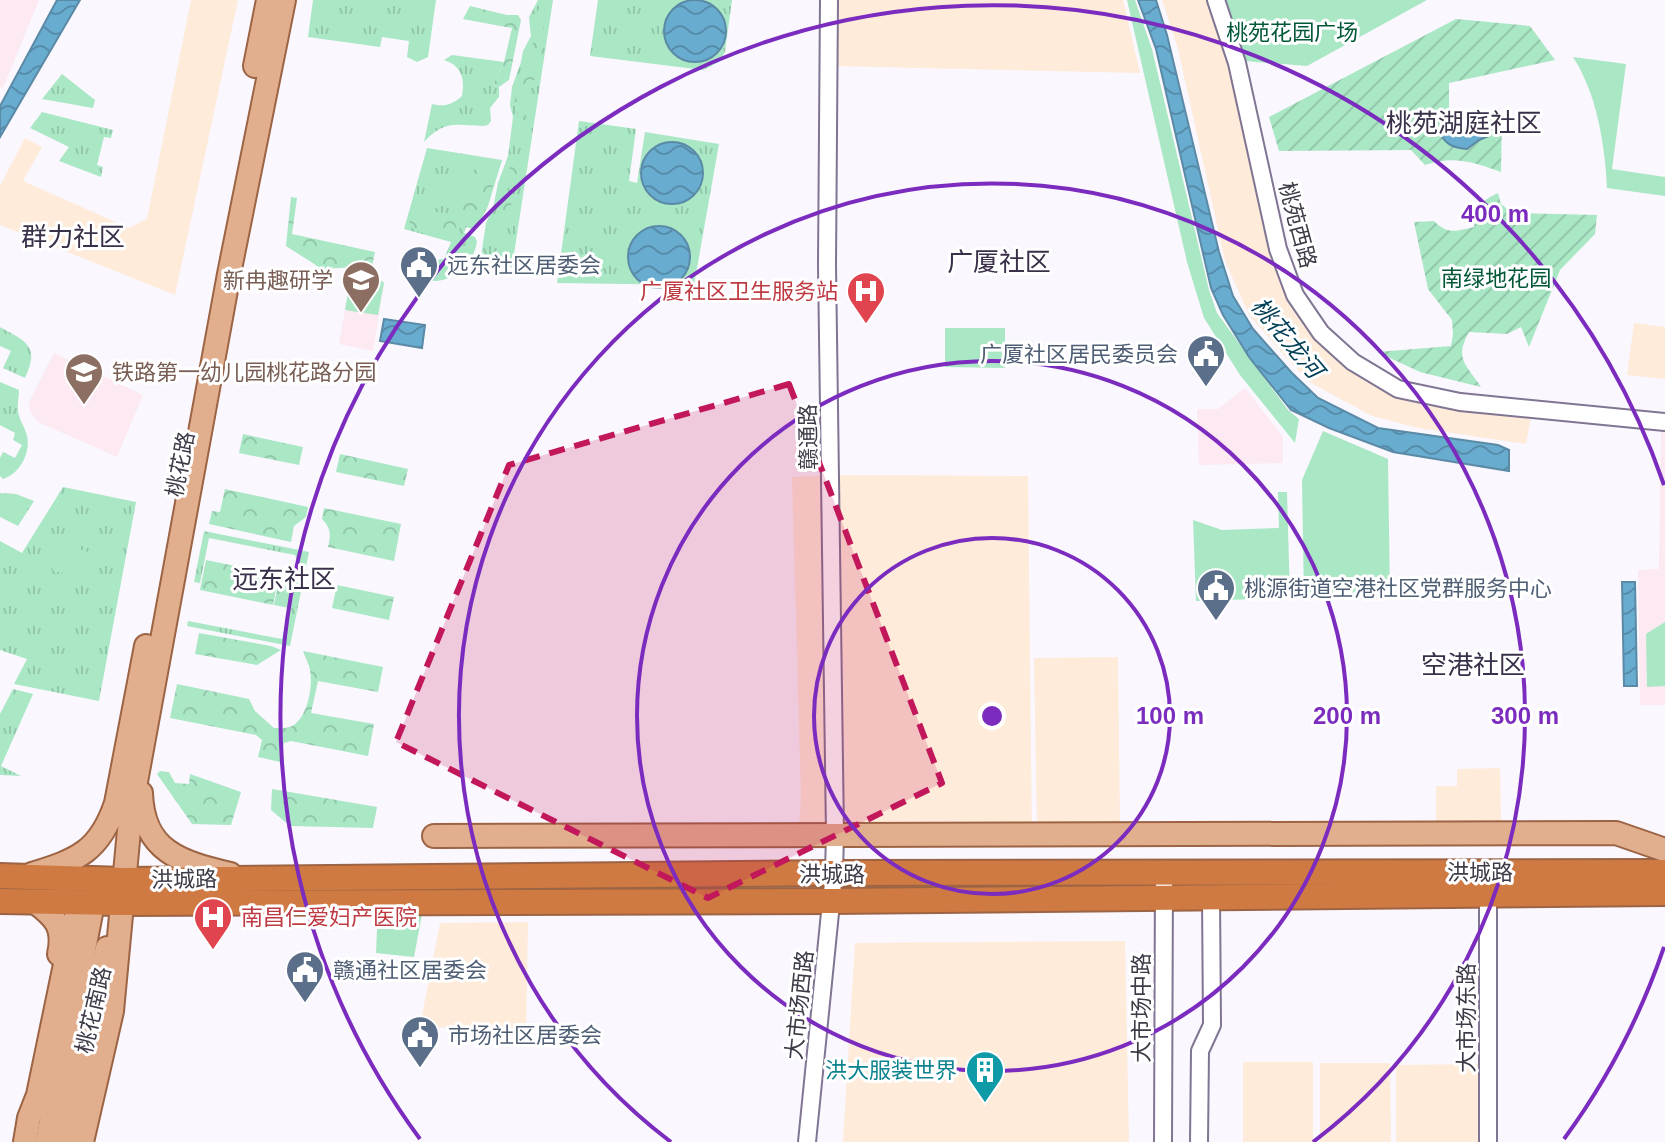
<svg xmlns="http://www.w3.org/2000/svg" width="1665" height="1142" viewBox="0 0 1665 1142" font-family="Helvetica,'Noto Sans SC',sans-serif">
	<defs>
		<pattern id="grass-tufts" width="24" height="20" patternUnits="userSpaceOnUse" patternTransform="scale(2)"><rect width="24" height="20" fill="#aae7c5"/><path d="M3 7l-1-3M5 7V3M7 7l1-3M15 17l-1-3M17 17v-4M19 17l1-3" fill="none" stroke="#93c7ab"/></pattern>
		<pattern id="forest-crowns" width="20" height="18" patternUnits="userSpaceOnUse" patternTransform="scale(2)"><rect width="20" height="18" fill="#aae7c5"/><path d="M2 6a3 3 0 1 1 6 0M12 15a3 3 0 1 1 6 0" fill="none" stroke="#93c7ab"/></pattern>
		<pattern id="garden-furrows" width="10" height="10" patternUnits="userSpaceOnUse" patternTransform="scale(2)"><rect width="10" height="10" fill="#aae7c5"/><path d="M-1 1l2-2M0 10L10 0M9 11l2-2" fill="none" stroke="#93c7ab"/></pattern>
		<pattern id="water-waves" width="16" height="10" patternUnits="userSpaceOnUse" patternTransform="scale(2)"><rect width="16" height="10" fill="#68accf"/><path d="M0 5q4-4 8 0t8 0" fill="none" stroke="#578daa"/></pattern>
	</defs>
	<rect width="100%" height="100%" fill="#faf7fe"/>
	<g fill="#feebda">
		<polygon points="191,0 238,0 175,295 0,225 0,186 25,138 42,147 23,181 129,228 147,219"/>
		<polygon points="834,0 1123,0 1140,73 833,66"/>
		<polygon points="1162,0 1207,0 1228,62 1272,251 1278,268 1308,332 1349,369 1397,391 1642,427 1531,418 1526,444 1418,428 1372,416 1311,383 1290,362 1249,315 1225,261 1178,49"/>
		<polygon points="1634,323 1665,327 1665,379 1627,375"/>
		<polygon points="833,475 1028,476 1032,843 798,843 801,796 792,477"/>
		<polygon points="1118,657 1120,826 1037,827 1034,658"/>
		<polygon points="1500,768 1501,827 1436,828 1436,786 1457,786 1457,769"/>
		<polygon points="528,922 526,1033 420,1026 440,923"/>
		<polygon points="1125,941 1129,1142 843,1142 855,943"/>
		<rect x="1243" y="1062" width="70" height="80"/>
		<polygon points="1320,1063 1390,1063 1391,1142 1320,1142"/>
		<polygon points="1482,1064 1483,1142 1396,1142 1396,1065"/>
	</g>
	<g fill="#fce9f1">
		<polygon points="0,0 39,0 3,88 0,87"/>
		<polygon points="351,276 382,281 384,283 373,351 339,344"/>
		<polygon points="54,353 143,395 117,457 38,422 30,411 29,402"/>
		<polygon points="1245,388 1283,437 1283,463 1199,465 1197,409 1218,409"/>
		<polygon points="1661,431 1665,433 1665,705 1640,705 1638,570 1659,569"/>
	</g>
	<g fill="url(#grass-tufts)">
		<polygon points="313,0 436,0 428,57 417,62 407,57 409,41 382,37 380,47 308,37"/>
		<polygon points="538,0 553,0 512,267 498,267 497,276 474,273 480,263 486,223 493,208 498,183 508,156 513,117 510,105 512,87 521,62 523,51 531,36 529,17"/>
		<polygon points="598,0 732,0 725,52 719,62 703,70 590,56"/>
		<path d="M452,55L504,62L493,85L499,87V97L490,108L491,121L488,125L483,126C455,125 445,120 424,142L432,104C444,107 452,105 462,96C465,79 462,66 444,60Z"/>
		<polygon points="62,74 95,100 93,108 42,99"/>
		<polygon points="42,112 113,130 111,138 104,137 97,165 103,167 101,177 59,161 69,147 30,128"/>
		<polygon points="579,121 636,129 629,181 637,183 645,132 719,144 694,285 557,283"/>
		<path d="M427,148L502,160L488,206L482,218L473,229L466,227L464,233L475,237L477,241C474,262 457,280 435,281C429,281 421,278 415,277L418,259L428,261L444,259L451,242L404,229Z"/>
		<path d="M0,327C27,342 40,346 25,378L3,368L11,351L0,346Z"/>
		<path d="M0,382L19,390C19,397 17,404 18,411C19,420 25,427 27,436C31,452 20,474 3,479L0,476V458L3,452L15,458L22,445L13,440L15,433L0,425Z"/>
		<polygon points="63,487 136,502 99,701 14,684 27,659 0,650 0,541 22,553"/>
		<polygon points="0,493 16,494 34,501 18,526 0,517"/>
		<polygon points="204,531 309,552 290,646 187,626 188,621 282,639 289,608 274,605 279,579 293,581 297,560 295,555 209,538 200,583 194,582"/>
		<polygon points="13,689 33,694 1,766 21,776 0,775 0,714"/>
	</g>
	<g fill="url(#forest-crowns)">
		<path d="M545,0L543,40L539,66L524,108L528,123V142L514,103L526,51L535,41L537,33C529,19 537,13 545,0Z"/>
		<polygon points="470,6 507,15 518,15 521,20 509,80 499,87 493,85 504,62 512,28 463,19"/>
		<path d="M524,156C529,165 521,168 518,176L520,179L517,183H513L507,187V193L512,206L508,215L497,212C501,186 500,171 524,156Z"/>
		<path d="M502,160L484,212C479,220 473,221 464,218L456,206V193L469,175L478,166Z"/>
		<polygon points="291,197 297,198 292,234 375,252 372,266 322,269 286,246"/>
		<polygon points="421,210 452,214 459,235 450,240 416,231 409,225 411,211"/>
		<path d="M472,242L474,247C459,276 447,278 417,276L419,262C425,263 434,266 440,265C454,262 447,244 472,242Z"/>
		<polygon points="243,434 303,447 299,465 239,453"/>
		<polygon points="340,454 408,469 404,486 336,472"/>
		<polygon points="225,489 308,507 306,517 294,526 291,542 209,524 212,511 220,512"/>
		<path d="M324,508L401,524L394,561L328,547C331,535 331,528 322,519Z"/>
		<polygon points="206,560 279,575 273,605 200,590"/>
		<polygon points="337,585 394,597 389,620 332,608"/>
		<polygon points="199,633 271,646 281,650 257,665 195,654"/>
		<path d="M303,651L383,667L378,692L318,681L311,713L374,724L368,756L291,741L284,743L280,762L258,757L262,740L256,735L170,718L177,684L249,699L255,711L274,728C281,728 288,729 294,725C308,715 313,686 310,670C309,664 305,657 303,651Z"/>
		<polygon points="160,771 169,772 175,783 189,784 190,774 241,792 231,825 192,824 157,774"/>
		<polygon points="272,789 377,807 373,828 290,826 271,810"/>
	</g>
	<g fill="#aae7c5">
		<polygon points="1127,0 1135,0 1152,49 1209,290 1217,313 1288,410 1299,419 1295,443 1240,375 1204,318 1187,262"/>
		<polygon points="1225,0 1427,0 1307,66 1244,61"/>
		<path d="M1573,57L1626,64L1612,169L1665,177V196L1607,188C1605,145 1597,94 1573,57Z"/>
		<polygon points="351,276 382,281 384,283 378,315 345,310"/>
		<polygon points="945,328 1005,328 1005,368 945,367"/>
		<polygon points="1323,431 1388,459 1390,597 1304,599 1302,480"/>
		<polygon points="1278,492 1287,492 1290,598 1196,601 1193,520 1222,530 1279,528"/>
		<polygon points="62,543 88,552 78,579 52,570"/>
		<polygon points="1665,622 1665,686 1647,687 1646,634"/>
		<polygon points="378,906 423,909 414,957 376,953"/>
	</g>
	<g fill="url(#garden-furrows)">
		<path d="M1456,19L1530,26L1555,60L1449,83V118L1502,117L1501,172C1474,162 1453,155 1425,165L1411,150L1279,151L1269,117Z"/>
		<path d="M1498,193L1501,204L1512,213L1597,215L1595,234L1560,270L1529,347L1521,327L1507,334L1469,332C1454,359 1466,364 1481,387L1420,372L1377,352L1451,346L1453,334L1452,320L1428,289L1414,222L1434,221C1448,235 1456,231 1474,227C1477,205 1478,203 1498,193Z"/>
	</g>
	<g fill="url(#water-waves)" stroke="#5b8aa6" stroke-width="2">
		<circle cx="695" cy="31" r="31"/>
		<polygon points="57,0 80,0 0,137 0,106"/>
		<polygon points="1138,0 1156,0 1167,35 1219,252 1233,296 1253,329 1292,373 1318,398 1378,428 1498,445 1509,450 1509,471 1393,452 1329,428 1291,410 1249,357 1223,315 1211,288 1156,49"/>
		<path d="M1460,119L1476,124L1481,120C1487,122 1489,125 1492,131L1489,136L1479,140L1467,149C1456,148 1447,146 1441,135C1443,124 1451,122 1460,119Z"/>
		<circle cx="672" cy="173" r="31"/>
		<circle cx="659" cy="257" r="31"/>
		<polygon points="384,319 425,325 422,348 380,341"/>
		<polygon points="1622,582 1635,582 1637,686 1624,686"/>
	</g>
	<g fill="none" stroke-linecap="round" stroke-linejoin="round">
		<defs>
			<g id="minor">
				<polyline points="1216,0 1237,63 1278,249 1295,295 1321,333 1353,362 1398,389 1460,402 1665,422"/>
				<polyline points="1488,894 1488,1142"/>
				<polyline points="807,1142 834,873 835,834 827,265 829,0"/>
				<polyline points="1163,1142 1164,874"/>
				<polyline points="1199,1142 1200,1051 1212,1025 1211,896"/>
			</g>
			<g id="major">
				<polyline points="255,66 268,0"/>
				<path d="M141,793C143,852 181,862 230,874"/>
				<polyline points="434,836 1616,833 1665,850"/>
				<path d="M32,874C78,860 100,851 116,803L146,646"/>
				<path d="M35,902C55,917 65,927 59,954"/>
				<polyline points="25,1142 29,1118 38,1095 74,921 93,903"/>
				<polyline points="47,1142 93,903 107,892"/>
				<polyline points="65,1142 92,1009 107,948"/>
				<polyline points="82,1142 112,1011 131,809 229,274 284,0"/>
			</g>
			<g id="highway">
				<polyline points="0,876 124,880 834,873 1665,872"/>
				<polyline points="0,901 122,903 831,901 1665,893"/>
			</g>
		</defs>
		<use href="#minor" stroke="#807592" stroke-width="20"/>
		<use href="#major" stroke="#9c6444" stroke-width="26"/>
		<use href="#highway" stroke="#9c6444" stroke-width="28"/>
		<use href="#minor" stroke="#fff" stroke-width="16"/>
		<use href="#major" stroke="#e2af8e" stroke-width="22"/>
		<use href="#highway" stroke="#cf7a42" stroke-width="24"/>
	</g>
	<path fill="#c2185b" fill-opacity="0.2" stroke="#c2185b" stroke-width="6" stroke-dasharray="16 10" stroke-linejoin="round" d="M789,384L942,783L708,898L396,742L509,465Z"/>
	<g fill="none" stroke="#7b2cbf" stroke-width="4">
		<circle cx="992" cy="716" r="178"/>
		<circle cx="992" cy="716" r="355"/>
		<path d="M671 1142A533 533 0 1 1 1313 1142"/>
		<path d="M1664 947A711 711 0 0 1 1564 1139M420 1139A711 711 0 1 1 1664 485"/>
	</g>
	<defs>
		<symbol id="civic-pin" viewBox="-11 -11 22 30"><path d="M0 17L-7.5 6A9.5 9.5 0 1 1 7.5 6Z" fill="#5c6f8a" stroke="#fff"/><path d="M-.6-6.5H3V-4.5H.6V-3L4-1V1h2V6H-6V1h2V-1L-.6-3ZM-1.2 2.5V6h2.4V2.5Z" fill="#fff"/></symbol>
		<symbol id="school-pin" viewBox="-11 -11 22 30"><path d="M0 17L-7.5 6A9.5 9.5 0 1 1 7.5 6Z" fill="#8d6e63" stroke="#fff"/><path d="M0-5L7-2L0 1L-7-2ZM-4 1L0 2.5L4 1V4Q0 6-4 4Z" fill="#fff"/></symbol>
		<symbol id="hospital-pin" viewBox="-11 -11 22 30"><path d="M0 17L-7.5 6A9.5 9.5 0 1 1 7.5 6Z" fill="#e0444e" stroke="#fff"/><path d="M-5-5h3v3.5h4V-5h3V5h-3V1.5h-4V5h-3Z" fill="#fff"/></symbol>
		<symbol id="building-pin" viewBox="-11 -11 22 30"><path d="M0 17L-7.5 6A9.5 9.5 0 1 1 7.5 6Z" fill="#0f9aa8" stroke="#fff"/><path d="M-4-6H4V6H1V3H-1V6H-4ZM-2.5-4.3h1.7v1.8h-1.7ZM.8-4.3h1.7v1.8H.8ZM-2.5-1h1.7V.8h-1.7ZM.8-1h1.7V.8H.8Z" fill="#fff"/></symbol>
	</defs>
	<g fill-rule="evenodd">
		<use href="#civic-pin" x="397" y="243" width="44" height="60"/>
		<use href="#school-pin" x="339" y="258" width="44" height="60"/>
		<use href="#hospital-pin" x="844" y="269" width="44" height="60"/>
		<use href="#civic-pin" x="1184" y="332" width="44" height="60"/>
		<use href="#school-pin" x="62" y="350" width="44" height="60"/>
		<use href="#civic-pin" x="1194" y="566" width="44" height="60"/>
		<use href="#hospital-pin" x="191" y="895" width="44" height="60"/>
		<use href="#civic-pin" x="283" y="948" width="44" height="60"/>
		<use href="#civic-pin" x="398" y="1013" width="44" height="60"/>
		<use href="#building-pin" x="963" y="1048" width="44" height="60"/>
	</g>
	<g text-anchor="middle" stroke-width="6" stroke-linejoin="round" paint-order="stroke">
		<g font-size="22" fill="#005837" stroke="#fff">
			<text x="1292" y="40">桃苑花园广场</text>
			<text x="1496" y="286">南绿地花园</text>
		</g>
		<g font-size="22" fill="#3e3a47" stroke="#fff">
			<text transform="translate(1298 225) rotate(75)" y="8">桃苑西路</text>
			<text transform="translate(808 437) rotate(-91)" y="8">赣通路</text>
			<text transform="translate(180 464) rotate(-79)" y="8">桃花路</text>
			<text x="1480" y="880">洪城路</text>
			<text x="832" y="882">洪城路</text>
			<text transform="translate(184 879) rotate(-1)" y="8">洪城路</text>
			<text transform="translate(799 1005) rotate(-84)" y="8">大市场西路</text>
			<text transform="translate(1141 1008) rotate(-90)" y="8">大市场中路</text>
			<text transform="translate(93 1010) rotate(-77)" y="8">桃花南路</text>
			<text transform="translate(1466 1018) rotate(-90)" y="8">大市场东路</text>
		</g>
		<g font-size="22" fill="#4e5e75" stroke="#fff" text-anchor="start">
			<text x="447" y="273">远东社区居委会</text>
			<text x="1178" y="362" text-anchor="end">广厦社区居民委员会</text>
			<text x="1244" y="596">桃源街道空港社区党群服务中心</text>
			<text x="333" y="978">赣通社区居委会</text>
			<text x="448" y="1043">市场社区居委会</text>
		</g>
		<g font-size="22" fill="#785e54" stroke="#fff" text-anchor="end">
			<text x="333" y="288">新冉趣研学</text>
			<text x="112" y="380" text-anchor="start">铁路第一幼儿园桃花路分园</text>
		</g>
		<g font-size="22" fill="#be3a42" stroke="#fff" text-anchor="end">
			<text x="838" y="299">广厦社区卫生服务站</text>
			<text x="241" y="925" text-anchor="start">南昌仁爱妇产医院</text>
		</g>
		<g font-size="22" fill="#0d838f" stroke="#fff" text-anchor="end">
			<text x="957" y="1078">洪大服装世界</text>
		</g>
		<g font-size="24" font-style="italic" fill="#003e56" stroke="#fff">
			<text transform="translate(1287 338) rotate(50)" y="8">桃花龙河</text>
		</g>
		<g font-size="26" fill="#3a3049" stroke="#fff">
			<text x="1464" y="132">桃苑湖庭社区</text>
			<text x="73" y="246">群力社区</text>
			<text x="999" y="271">广厦社区</text>
			<text x="284" y="588">远东社区</text>
			<text x="1473" y="674">空港社区</text>
		</g>
	</g>
	<circle cx="992" cy="716" r="12" fill="#7b2cbf" stroke="#fff" stroke-width="4"/>
	<g font-size="24" text-anchor="middle" font-weight="bold" fill="#7b2cbf" stroke="#fff" stroke-width="6" stroke-linejoin="round" paint-order="stroke">
		<text x="1495" y="222">400 m</text>
		<text x="1170" y="724">100 m</text>
		<text x="1347" y="724">200 m</text>
		<text x="1525" y="724">300 m</text>
	</g>
</svg>
